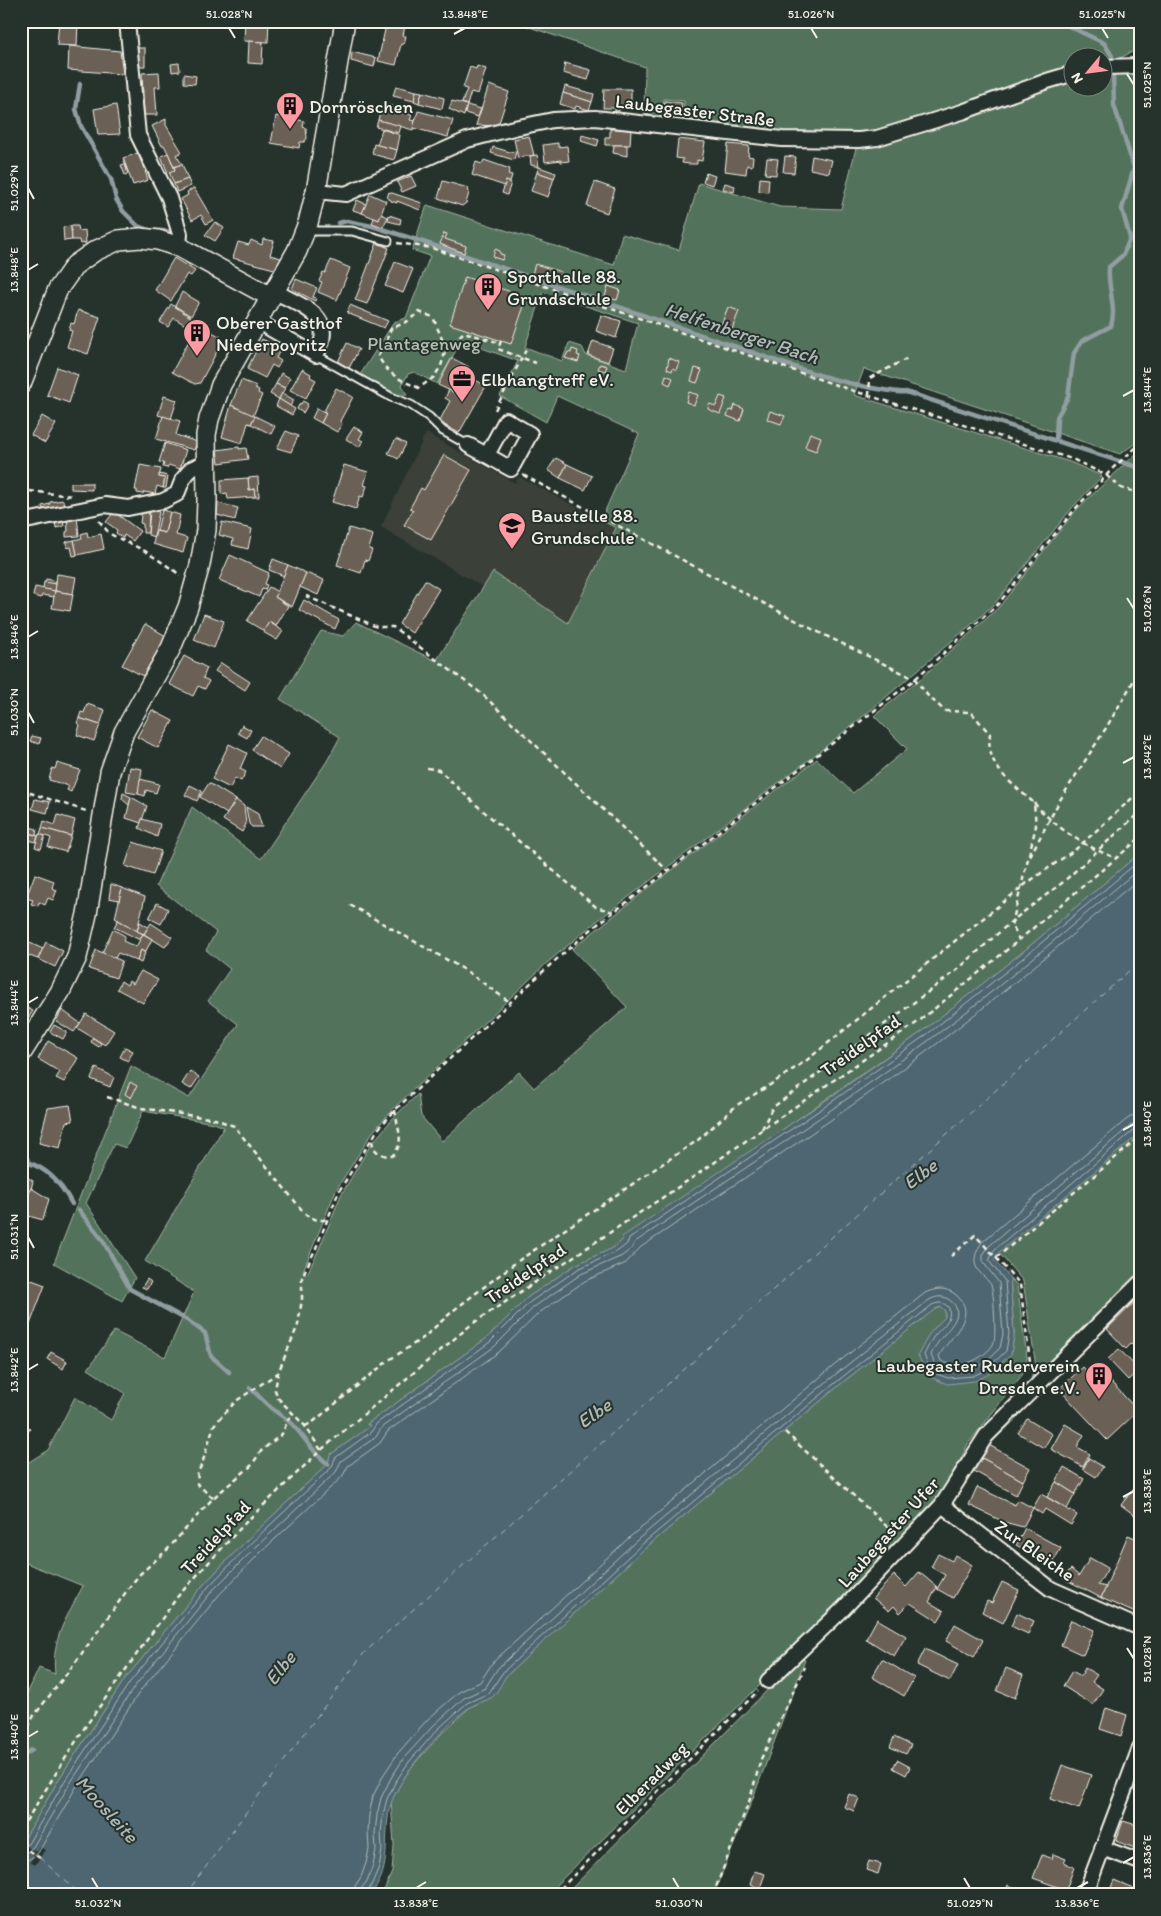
<svg xmlns="http://www.w3.org/2000/svg" width="1161" height="1916" viewBox="0 0 1161 1916" font-family="Itim,sans-serif">
	<rect width="100%" height="100%" fill="#26332d"/>
	<filter id="ink" filterUnits="userSpaceOnUse"><feTurbulence type="fractalNoise" baseFrequency=".02" numOctaves="2"/><feDisplacementMap in="SourceGraphic" scale="10" xChannelSelector="R" yChannelSelector="G"/><feConvolveMatrix kernelMatrix="1 2 1 2 8 2 1 2 1" color-interpolation-filters="sRGB"/></filter>
	<g filter="url(#ink)">
		<polygon fill="#3b4039" points="426,433 515,483 519,477 616,528 568,623 492,572 483,587 381,527"/>
		<g fill="#52725b" stroke="#a3b2a2" fill-rule="evenodd">
			<polygon points="518,21 1140,21 1140,48 1112,62 1104,63 1104,58 1074,58 1073,69 903,128 860,135 785,133 709,124 683,118 684,101 664,99 662,117 644,114 645,67 518,23"/>
			<path d="M1140,71V440L1120,454L864,369L854,395L1070,462L1102,476L1072,508L996,602L980,617L871,710L815,755L592,925L547,963L394,1108L372,1133L336,1190L303,1271L307,1274L319,1249L341,1195L370,1146L393,1118L418,1094L421,1116L442,1141L519,1072L534,1088L627,1007L572,949L646,890L817,759L853,793L907,749L874,716L921,678L999,607L1077,509L1140,450V853L1025,950L923,1031L616,1247L575,1265L527,1298L487,1338L374,1419L367,1424L370,1426L368,1428L330,1455L328,1464L248,1539L205,1583L125,1679L59,1779L22,1844L21,1707L39,1668L55,1674C51,1639 67,1616 83,1586L21,1561V1467L48,1450L75,1397L111,1420L125,1393L88,1369L114,1331L165,1357L194,1292L145,1261L224,1127L214,1123L143,1111L126,1148L114,1144L86,1203L135,1278L122,1301L54,1263L131,1066L189,1098L238,1024L208,1001L230,969L206,950L216,932L156,886L192,807L261,859L327,761L340,737L280,699L321,631L343,636L356,622L436,661L493,572L568,623L616,528L601,520L639,434L557,396L546,422L500,396L518,361L468,343L459,345L437,384L414,372L408,374L402,385L407,395H397L360,375L394,322L406,318L430,256L412,250L427,205L614,265L622,234L679,250L699,183L780,207L841,209L857,144L1073,78L1074,88H1104V72ZM543,292L638,323L626,369L586,355L582,347L569,343L562,361L525,347Z"/>
			<polygon points="1140,1133 1140,1273 1031,1378 1036,1367 1023,1281 998,1252"/>
			<polygon points="1010,1278 1017,1285 1027,1357 1026,1370 968,1444 953,1475 934,1502 811,1635 546,1895 382,1895 392,1872 394,1845 391,1801 401,1783 413,1765 441,1734 470,1707 492,1697 506,1676 643,1550 843,1382 935,1309 941,1307 945,1311 945,1317 929,1334 989,1374 1011,1353 1014,1334"/>
			<polygon points="799,1658 805,1660 753,1798 713,1895 565,1895"/>
		</g>
		<path fill="#4d6671" stroke="#909ea1" d="M1140,853V1133L998,1253L994,1260L1010,1278L1014,1335L1011,1354L989,1374L975,1381L947,1384L928,1376L918,1355L929,1334L945,1317V1311L941,1307L935,1309L843,1382L643,1550L506,1676C502,1682 497,1694 491,1698C485,1701 477,1703 470,1707C448,1722 414,1760 401,1783C394,1795 389,1805 388,1819C384,1846 391,1872 370,1895H21V1845L59,1779L125,1679L205,1583L248,1539L328,1464L330,1455L368,1428L370,1425L367,1424L374,1419L487,1338L527,1298L575,1265L611,1249L623,1240L622,1237L828,1099L923,1031L1025,950Z"/>
		<polygon fill="#26332d" points="21,1843 36,1852 40,1847 45,1850 35,1865 30,1862 34,1856 21,1848"/>
		<g fill="none" stroke-linecap="round" stroke-linejoin="round">
			<g stroke="#b1b9b8" stroke-width="1">
				<polyline points="21,1846 28,1844 64,1782 130,1682 209,1586 251,1543 332,1467 335,1458 371,1432 377,1423 490,1342 530,1302 578,1269 618,1251 627,1244 629,1239 830,1103 926,1035 1028,954 1140,860"/>
				<path d="M21,1853L27,1852L33,1847L69,1785L135,1686L213,1590L256,1547L336,1472L341,1461L376,1437L382,1427L494,1347L534,1307L581,1274L622,1256L631,1249L635,1242C733,1176 833,1111 928,1041C1001,987 1070,927 1140,868"/>
				<path d="M21,1860L30,1859L38,1853L75,1789L141,1690L219,1595L261,1552L342,1477L348,1466L380,1443L388,1431L499,1352L539,1313L585,1281L626,1263L641,1247C739,1181 840,1117 934,1046C1005,992 1072,935 1140,878"/>
				<path d="M353,1895L355,1886L361,1877L366,1863L369,1849L368,1832L369,1815L373,1796L384,1774L398,1753L427,1720L459,1692L480,1682L493,1662L631,1536L831,1368L925,1293C936,1288 945,1287 955,1294C981,1315 949,1337 939,1356L941,1361C951,1366 965,1365 975,1360C981,1357 992,1349 994,1342C996,1335 994,1291 991,1285C986,1277 977,1273 975,1263C974,1255 978,1249 982,1242L1126,1120L1132,1116L1140,1115"/>
				<path d="M361,1895V1889L367,1881L373,1865L376,1850L375,1833L377,1815L381,1798L391,1778L404,1758L433,1726L464,1698L485,1688L498,1668L636,1541L836,1374L929,1300C937,1296 943,1295 951,1301C967,1315 946,1330 939,1341C936,1345 933,1350 931,1355L936,1367L949,1372L972,1370L983,1364L1000,1348L1003,1334L999,1283L983,1262V1255L989,1246L1130,1126L1140,1123"/>
				<path d="M367,1895L379,1867L382,1850L381,1833L383,1815L387,1799L396,1781L409,1762L437,1730L467,1703L489,1693L503,1672L640,1546L840,1379L932,1305C939,1302 944,1302 949,1308C952,1322 942,1326 934,1336C930,1342 927,1349 924,1355L931,1372L948,1378L973,1376L986,1370L1006,1351L1009,1334L1005,1281L989,1261L994,1250L1134,1130L1140,1129"/>
			</g>
			<g stroke="#909ea1" stroke-width="4.5">
				<polyline points="1058,21 1104,43 1112,56"/>
				<polyline points="80,84 76,109 81,126 111,179 116,199 123,211 138,226 149,230 174,232"/>
				<path d="M338,223L347,221L372,226C492,263 610,304 728,344C778,361 830,382 884,390C892,391 897,393 906,392L1140,468"/>
				<path d="M1056,441L1057,417L1068,397L1074,353L1082,341L1111,326C1117,308 1107,286 1109,267L1123,255L1130,238L1122,209L1134,168L1114,105L1113,74"/>
				<path d="M24,1130L22,1148L29,1163C49,1169 63,1187 72,1204"/>
				<polyline points="79,1210 102,1239 130,1289 187,1320 205,1333 211,1356 229,1372"/>
				<path d="M250,1388C257,1394 263,1401 270,1407C278,1414 287,1418 295,1427C306,1440 314,1453 328,1464"/>
				<polyline points="21,1757 32,1750"/>
			</g>
			<g stroke="#b1b9b8" stroke-width="1" stroke-dasharray="6 5" stroke-linecap="butt">
				<polyline points="40,1858 81,1895"/>
				<polyline points="185,1895 364,1653 640,1409 1140,961"/>
			</g>
		</g>
		<g fill="#6b6055" stroke="#f4f1e8">
			<polygon points="59,21 78,21 77,46 57,45"/>
			<polygon points="245,21 269,21 268,42 244,41"/>
			<polygon points="387,21 406,21 403,36 406,36 404,44 401,44 396,65 378,61"/>
			<polygon points="249,41 263,42 262,64 248,63"/>
			<polygon points="69,46 120,51 123,74 68,70"/>
			<polygon points="135,48 145,48 145,66 136,66"/>
			<polygon points="352,52 376,58 374,67 351,61"/>
			<polygon points="179,63 180,71 172,72 171,64"/>
			<polygon points="565,63 591,70 588,80 563,73"/>
			<polygon points="477,66 486,69 478,94 471,92 467,105 462,103 467,89 463,88 470,67 476,69"/>
			<polygon points="159,72 160,87 155,87 157,115 144,115 142,73"/>
			<polygon points="184,74 196,76 195,84 184,83"/>
			<polygon points="489,85 509,92 498,126 476,125"/>
			<polygon points="396,86 416,91 414,101 393,96"/>
			<polygon points="565,86 594,94 592,102 563,93"/>
			<polygon points="604,89 631,89 631,109 619,108 619,111 615,111 615,108 603,108"/>
			<polygon points="416,91 422,92 419,103 414,101"/>
			<polygon points="422,92 444,98 442,109 419,103"/>
			<polygon points="563,93 592,102 589,110 576,106 575,109 560,104"/>
			<polygon points="452,101 467,105 464,116 449,109"/>
			<polygon points="665,101 682,103 681,114 664,111"/>
			<polygon points="382,104 392,106 391,110 412,115 410,120 415,121 413,130 378,120"/>
			<polygon points="116,105 120,134 98,135 94,109"/>
			<polygon points="467,105 481,109 478,117 465,113"/>
			<polygon points="418,111 453,120 448,137 413,128"/>
			<polygon points="276,116 304,121 303,127 306,128 307,138 304,142 300,142 299,148 271,143"/>
			<polygon points="166,119 166,125 182,152 176,155 182,164 174,167 168,153 164,145 162,146 152,126"/>
			<polygon points="378,120 401,126 399,133 376,127"/>
			<polygon points="382,129 400,135 397,150 377,145"/>
			<polygon points="610,129 631,129 630,145 605,145 605,137 610,137"/>
			<polygon points="582,135 599,140 597,146 581,141"/>
			<polygon points="529,136 534,155 518,158 514,139"/>
			<polygon points="678,139 705,142 702,161 697,160 697,164 690,164 682,163 683,159 676,158"/>
			<polygon points="558,143 558,147 567,146 569,161 561,162 561,160 545,162 543,145"/>
			<polygon points="374,144 397,150 394,160 372,154"/>
			<polygon points="728,144 749,146 748,156 753,157 752,166 747,165 746,174 725,171"/>
			<polygon points="614,145 627,145 627,156 613,153"/>
			<polygon points="493,147 510,152 516,151 514,160 491,153"/>
			<polygon points="138,153 142,164 147,162 150,169 145,171 148,180 133,185 123,158"/>
			<polygon points="168,153 175,170 168,173 161,156"/>
			<polygon points="537,155 539,167 531,165 530,156"/>
			<polygon points="785,156 796,157 794,173 783,172"/>
			<polygon points="812,156 832,160 829,173 810,169"/>
			<polygon points="767,158 778,159 776,175 765,174"/>
			<polygon points="484,160 510,169 508,174 512,175 510,182 506,181 505,186 472,175 476,162 482,164"/>
			<polygon points="125,164 128,174 125,175 121,165"/>
			<polygon points="182,164 188,179 174,184 169,172 175,170 174,167"/>
			<polygon points="539,167 556,173 554,178 537,172"/>
			<polygon points="537,172 554,178 548,197 531,191"/>
			<polygon points="706,173 715,176 712,185 703,182"/>
			<polygon points="411,176 416,186 402,192 397,182"/>
			<polygon points="760,178 769,179 768,192 759,191"/>
			<polygon points="188,179 191,186 177,192 174,184"/>
			<polygon points="443,181 468,188 469,193 466,203 462,206 438,198"/>
			<polygon points="506,181 511,183 507,195 502,193"/>
			<polygon points="595,182 615,189 607,213 587,206"/>
			<polygon points="725,183 735,186 734,192 723,189"/>
			<polygon points="194,188 213,220 206,224 201,215 192,220 181,199 188,195 187,192"/>
			<polygon points="389,192 422,203 420,210 397,201 397,203 391,201 391,200 387,198"/>
			<polygon points="370,194 386,201 379,220 362,213"/>
			<polygon points="357,200 366,204 362,213 353,210"/>
			<polygon points="381,214 388,217 383,227 372,223 374,218 379,220"/>
			<polygon points="389,215 401,219 400,224 388,221"/>
			<polygon points="215,222 224,228 215,241 205,235"/>
			<polygon points="71,226 72,240 64,241 63,227"/>
			<polygon points="71,226 78,226 79,231 85,230 86,243 80,244 79,240 72,240"/>
			<polygon points="444,233 447,234 445,239 466,246 464,253 440,244"/>
			<polygon points="263,239 274,241 270,255 281,258 278,270 233,258 238,242 249,245 251,240 262,245"/>
			<polygon points="377,243 389,248 367,304 355,300"/>
			<polygon points="495,249 500,251 500,254 504,255 502,260 493,257"/>
			<polygon points="174,258 195,271 191,276 187,274 171,301 155,290"/>
			<polygon points="331,260 350,268 337,300 318,292 322,282 319,281 323,272 325,273"/>
			<polygon points="395,262 413,269 403,293 385,286"/>
			<polygon points="535,264 561,272 558,282 532,274"/>
			<polygon points="465,277 527,297 511,344 450,324"/>
			<polygon points="296,279 317,288 313,297 316,298 315,301 292,289"/>
			<polygon points="608,286 620,290 617,300 605,297"/>
			<polygon points="182,292 199,302 191,316 175,306"/>
			<polygon points="171,304 192,318 187,326 174,318 168,327 160,322"/>
			<polygon points="350,305 388,321 384,328 347,313"/>
			<polygon points="728,307 739,311 731,332 720,328"/>
			<polygon points="78,310 100,317 88,354 67,347 72,331 69,330 71,323 74,324"/>
			<polygon points="601,315 621,321 616,338 596,331"/>
			<polygon points="198,324 221,337 222,342 200,383 195,384 172,372"/>
			<polygon points="262,339 281,348 276,358 281,361 277,368 272,365 265,378 247,369"/>
			<polygon points="593,341 613,348 608,362 588,355"/>
			<polygon points="347,343 359,349 348,370 337,364"/>
			<polygon points="572,349 578,351 577,355 580,356 578,362 565,358 568,352 571,353"/>
			<polygon points="452,358 469,367 455,393 438,385"/>
			<polygon points="669,358 679,362 676,370 673,368 672,371 667,369"/>
			<polygon points="600,364 607,366 605,371 598,369"/>
			<polygon points="57,367 78,375 69,403 47,395"/>
			<polygon points="695,368 702,370 697,383 691,381"/>
			<polygon points="302,369 311,374 310,377 316,380 306,398 290,390"/>
			<polygon points="281,373 290,378 285,388 276,384"/>
			<polygon points="465,374 486,386 459,433 439,422 450,401 445,398 449,390 455,393"/>
			<polygon points="666,375 673,378 670,385 664,382"/>
			<polygon points="241,380 256,386 255,388 259,390 258,393 262,395 253,416 231,405"/>
			<polygon points="276,384 285,388 279,399 270,394"/>
			<polygon points="336,388 353,397 340,421 342,424 337,432 321,423 326,413 324,411"/>
			<polygon points="689,392 698,395 694,405 686,402"/>
			<polygon points="282,393 294,400 290,406 279,399"/>
			<polygon points="164,396 177,400 171,419 158,415"/>
			<polygon points="720,396 726,398 720,414 708,409 709,404 716,406"/>
			<polygon points="279,399 295,409 292,415 276,406"/>
			<polygon points="303,401 308,404 303,413 297,409 300,403 301,404"/>
			<polygon points="231,405 255,416 251,424 248,423 242,443 222,437"/>
			<polygon points="735,405 744,409 740,421 727,416 730,410 733,411"/>
			<polygon points="317,408 326,413 321,423 312,418"/>
			<polygon points="770,411 785,416 781,424 767,419"/>
			<polygon points="42,416 56,424 45,443 31,435"/>
			<polygon points="163,416 180,421 176,435 197,442 194,450 156,439"/>
			<polygon points="255,416 275,426 271,434 251,424"/>
			<polygon points="354,427 363,432 359,439 363,441 359,447 346,439"/>
			<polygon points="286,431 298,436 291,452 277,448"/>
			<polygon points="810,433 821,437 816,451 805,447"/>
			<polygon points="396,439 406,444 398,459 388,453"/>
			<polygon points="165,443 186,450 180,469 169,465 167,468 163,467 164,463 159,462"/>
			<polygon points="239,447 239,449 246,448 248,459 219,463 217,450"/>
			<polygon points="444,455 471,470 431,540 404,525 413,510 410,508 421,488 424,490"/>
			<polygon points="556,458 567,464 560,478 548,470"/>
			<polygon points="567,464 592,476 585,490 560,478"/>
			<polygon points="140,465 161,469 159,477 165,478 163,488 157,486 155,494 144,492 143,494 137,493 137,490 135,490"/>
			<polygon points="344,465 368,472 364,485 367,486 363,497 360,496 356,509 332,502"/>
			<polygon points="159,474 168,476 166,488 163,488 165,478 159,477"/>
			<polygon points="258,477 259,497 255,497 254,489 249,490 248,478"/>
			<polygon points="248,478 249,490 254,489 255,497 228,499 227,493 221,494 221,480"/>
			<polygon points="71,483 92,483 92,490 71,489"/>
			<polygon points="63,500 64,509 43,513 42,506 50,504 50,502"/>
			<polygon points="27,501 30,512 21,514 21,502"/>
			<polygon points="218,503 238,508 235,520 217,515"/>
			<polygon points="142,509 149,511 148,533 143,533 143,524 140,523"/>
			<polygon points="150,510 159,512 154,537 148,535"/>
			<polygon points="162,510 170,512 165,533 157,531"/>
			<polygon points="114,512 140,531 133,541 124,535 123,538 116,533 117,530 106,522"/>
			<polygon points="170,512 180,515 176,535 187,538 183,553 153,544 156,531 165,533"/>
			<polygon points="77,516 79,536 66,537 66,532 68,531 67,517"/>
			<polygon points="63,520 64,526 56,528 55,521"/>
			<polygon points="222,522 252,529 248,549 232,545 233,539 219,535"/>
			<polygon points="349,528 373,535 369,549 372,550 368,561 365,560 361,573 337,565"/>
			<polygon points="87,532 88,537 101,534 104,549 77,555 74,540 82,538 81,534"/>
			<polygon points="74,540 77,555 73,556 71,547 67,548 66,542"/>
			<polygon points="230,555 269,573 265,584 267,585 265,590 262,589 259,597 219,580"/>
			<polygon points="273,559 288,565 284,576 269,570"/>
			<polygon points="288,565 306,573 292,607 275,597"/>
			<polygon points="306,573 324,580 318,595 300,587"/>
			<polygon points="57,574 76,577 73,594 55,591"/>
			<polygon points="46,579 56,581 56,584 45,583"/>
			<polygon points="425,580 439,589 412,633 399,624"/>
			<polygon points="44,582 56,584 55,591 43,589"/>
			<polygon points="35,587 55,591 54,597 42,595 41,598 33,596"/>
			<polygon points="269,587 278,592 275,597 288,606 276,626 269,622 264,631 247,621"/>
			<polygon points="55,591 73,594 70,611 52,608"/>
			<polygon points="304,600 339,620 335,629 299,610"/>
			<polygon points="204,614 224,621 214,648 194,640"/>
			<polygon points="269,622 283,631 277,640 263,632"/>
			<polygon points="145,624 166,636 143,676 122,665"/>
			<polygon points="184,656 207,668 203,678 209,681 205,689 198,686 193,696 169,684"/>
			<polygon points="221,663 250,682 245,690 215,671"/>
			<polygon points="87,704 105,710 100,725 79,718 81,712 84,713"/>
			<polygon points="152,710 173,721 158,748 137,737"/>
			<polygon points="79,718 100,725 94,741 77,735 80,725 77,723"/>
			<polygon points="242,725 251,730 247,738 238,733"/>
			<polygon points="32,736 41,738 39,744 30,741"/>
			<polygon points="261,736 289,754 280,769 252,750"/>
			<polygon points="229,744 247,753 240,769 246,772 241,781 235,778 230,788 212,779"/>
			<polygon points="57,763 80,770 71,792 67,790 69,786 49,780 52,768 55,769"/>
			<polygon points="130,767 142,769 138,794 126,792"/>
			<polygon points="140,779 159,784 156,793 146,790 145,796 138,794"/>
			<polygon points="209,783 236,800 227,814 200,797"/>
			<polygon points="190,785 202,791 197,801 185,795"/>
			<polygon points="123,793 131,797 129,805 122,799"/>
			<polygon points="131,797 147,806 141,823 126,818"/>
			<polygon points="35,799 50,802 47,813 32,809"/>
			<polygon points="236,800 244,806 246,824 242,832 223,820"/>
			<polygon points="246,807 258,814 262,827 252,827 249,824"/>
			<polygon points="58,815 75,820 71,836 42,828 44,821 55,825"/>
			<polygon points="142,819 160,824 157,837 139,828"/>
			<polygon points="21,825 37,829 36,835 21,831"/>
			<polygon points="42,828 71,836 66,852 48,847 51,838 40,834"/>
			<polygon points="21,831 38,836 36,842 21,838"/>
			<polygon points="39,834 45,836 41,849 35,847"/>
			<polygon points="133,842 161,851 153,875 125,866"/>
			<polygon points="35,874 54,881 52,888 57,890 53,900 48,898 45,905 39,902 38,906 31,904 33,900 26,898"/>
			<polygon points="111,884 122,888 119,900 109,898"/>
			<polygon points="122,888 145,897 137,931 115,918"/>
			<polygon points="157,903 168,909 161,924 149,918"/>
			<polygon points="118,920 143,934 140,940 114,927"/>
			<polygon points="140,922 148,927 144,934 137,931"/>
			<polygon points="151,923 172,937 165,947 144,934"/>
			<polygon points="113,929 125,936 123,941 136,947 143,934 152,939 145,953 141,950 137,961 118,953 115,958 102,953"/>
			<polygon points="21,939 43,949 38,959 21,953"/>
			<polygon points="46,942 63,951 55,967 38,959"/>
			<polygon points="96,950 122,961 116,978 89,969"/>
			<polygon points="141,950 145,953 141,963 137,961"/>
			<polygon points="141,971 158,980 143,1003 117,989 121,981 127,985 129,981 133,984"/>
			<polygon points="21,1005 33,1011 24,1024 21,1023"/>
			<polygon points="62,1010 80,1023 74,1032 56,1021"/>
			<polygon points="86,1014 114,1031 105,1045 77,1028"/>
			<polygon points="54,1025 67,1032 63,1039 50,1032"/>
			<polygon points="93,1038 101,1043 99,1047 91,1042"/>
			<polygon points="48,1041 78,1058 64,1082 56,1078 60,1072 38,1059"/>
			<polygon points="125,1047 133,1051 128,1061 120,1057"/>
			<polygon points="96,1068 114,1077 110,1087 91,1079"/>
			<polygon points="190,1071 199,1077 191,1089 182,1084"/>
			<polygon points="130,1082 137,1086 131,1098 125,1094"/>
			<polygon points="70,1105 73,1121 66,1122 60,1148 39,1143 48,1108"/>
			<polygon points="21,1173 33,1181 30,1193 21,1187"/>
			<polygon points="31,1188 49,1199 43,1220 25,1215 25,1209 21,1207 24,1196 28,1197"/>
			<polygon points="21,1276 45,1285 29,1327 21,1324"/>
			<polygon points="147,1279 151,1282 147,1289 142,1287"/>
			<polygon points="1140,1297 1140,1335 1126,1349 1107,1329"/>
			<polygon points="21,1345 29,1350 25,1358 26,1361 21,1365"/>
			<polygon points="1119,1349 1139,1370 1128,1380 1108,1359"/>
			<polygon points="51,1352 67,1361 63,1369 47,1359"/>
			<polygon points="1083,1367 1090,1375 1098,1368 1138,1411 1107,1440 1059,1389"/>
			<polygon points="1027,1419 1052,1434 1044,1448 1018,1433"/>
			<polygon points="21,1423 30,1429 22,1440 21,1439"/>
			<polygon points="1065,1424 1084,1435 1077,1447 1090,1454 1083,1467 1051,1449"/>
			<polygon points="989,1445 1030,1468 1023,1481 982,1458"/>
			<polygon points="982,1458 1023,1481 1016,1495 974,1471"/>
			<polygon points="1089,1458 1103,1467 1096,1477 1083,1469"/>
			<polygon points="1064,1467 1084,1479 1075,1494 1056,1482"/>
			<polygon points="1140,1480 1140,1519 1121,1505"/>
			<polygon points="1056,1482 1075,1494 1067,1509 1047,1497"/>
			<polygon points="977,1487 1015,1505 1018,1500 1033,1508 1023,1527 1004,1522 969,1505"/>
			<polygon points="1041,1494 1077,1515 1071,1525 1045,1509 1042,1514 1033,1508"/>
			<polygon points="1025,1528 1061,1548 1052,1564 1016,1545"/>
			<polygon points="1128,1535 1140,1540 1140,1615 1101,1598"/>
			<polygon points="938,1554 952,1561 955,1555 972,1565 953,1598 937,1589 945,1575 931,1567"/>
			<polygon points="1090,1558 1108,1568 1098,1585 1106,1587 1101,1598 1063,1578 1071,1569 1079,1576"/>
			<polygon points="919,1572 937,1587 929,1602 944,1611 938,1621 910,1603 900,1613 894,1606 889,1611 873,1598 894,1575 906,1587"/>
			<polygon points="1002,1582 1019,1590 1003,1623 982,1612 987,1601 992,1603"/>
			<polygon points="1017,1613 1034,1621 1028,1634 1011,1626"/>
			<polygon points="877,1619 906,1636 894,1656 866,1639"/>
			<polygon points="1071,1620 1094,1630 1083,1655 1061,1645"/>
			<polygon points="955,1624 983,1640 974,1657 946,1641"/>
			<polygon points="925,1649 958,1665 950,1681 917,1665"/>
			<polygon points="882,1659 914,1678 904,1696 872,1677"/>
			<polygon points="1006,1668 1023,1675 1015,1698 997,1691"/>
			<polygon points="1085,1668 1097,1675 1092,1682 1103,1689 1093,1705 1063,1686 1072,1671 1081,1676"/>
			<polygon points="1106,1708 1127,1715 1121,1736 1100,1729"/>
			<polygon points="894,1737 911,1745 906,1754 890,1747"/>
			<polygon points="897,1760 910,1767 906,1775 893,1768"/>
			<polygon points="1062,1765 1091,1775 1079,1809 1050,1799"/>
			<polygon points="849,1794 859,1798 854,1811 844,1807"/>
			<polygon points="1123,1821 1140,1826 1140,1850 1116,1841"/>
			<polygon points="1053,1854 1066,1859 1064,1863 1074,1867 1066,1890 1033,1878 1042,1855 1052,1859"/>
			<polygon points="869,1861 881,1864 878,1874 866,1870"/>
			<polygon points="754,1871 765,1874 760,1888 750,1885"/>
			<polygon points="1114,1880 1140,1891 1140,1895 1108,1895"/>
			<polygon points="1008,1885 1020,1890 1018,1895 1005,1893"/>
		</g>
		<g fill="none" stroke-linecap="round" stroke-linejoin="round">
			<defs>
				<g id="lane">
					<polyline points="307,231 352,231 388,241"/>
					<polyline points="316,355 391,397 411,405 429,417 443,431 468,445"/>
				</g>
				<g id="street">
					<polyline points="127,21 138,135 169,198 180,234 179,247"/>
					<polyline points="1104,67 1140,66"/>
					<polyline points="316,191 346,194 467,140 514,128 553,120 595,118 782,139 859,140 877,138 962,112 1047,81 1074,73"/>
					<path d="M257,321L316,355C338,316 303,307 274,291"/>
					<path d="M468,445C483,453 497,461 511,469L530,434L506,420L487,455"/>
					<polyline points="21,522 105,505 128,508 163,501 177,494 183,479 191,469 205,463"/>
					<polyline points="942,1505 1051,1589 1140,1628"/>
					<polyline points="768,1681 843,1609 942,1505 986,1436 1140,1283"/>
					<polyline points="1102,1848 1140,1862"/>
					<polyline points="1085,1895 1140,1748"/>
				</g>
				<g id="secondary">
					<polyline points="21,384 58,289 75,265 95,251 119,240 140,238 158,240 179,247 271,297"/>
					<polyline points="21,1054 60,992 77,957 87,914 110,772 124,732 171,648 188,607 200,565 206,530 207,500 206,435 209,419 221,385 297,251 308,223 316,191 345,21"/>
				</g>
			</defs>
			<use href="#lane" stroke="#f4f1e8" stroke-width="11"/>
			<use href="#street" stroke="#f4f1e8" stroke-width="18"/>
			<use href="#secondary" stroke="#f4f1e8" stroke-width="22"/>
			<g stroke="#f4f1e8" stroke-width="2.5" stroke-dasharray="5 4" stroke-linecap="butt">
				<polyline points="397,243 432,248 854,391 1072,459 1106,475 1121,488 1140,493"/>
				<polyline points="501,341 498,349 536,363"/>
				<path d="M446,349L433,317L419,312L408,321L391,329L388,334L387,342L378,356C389,376 399,379 419,388L434,377L441,366L446,349L464,332L500,343"/>
				<polyline points="869,396 870,378 908,358"/>
				<polyline points="495,410 527,348"/>
				<path d="M523,475L812,629L915,679L928,696L945,711L971,712L990,734C985,767 1012,783 1034,803L1036,826L1012,924L1019,940"/>
				<polyline points="21,490 72,496"/>
				<polyline points="99,521 110,534 145,551 175,571 180,576"/>
				<polyline points="306,596 377,627 393,627 482,694 668,871"/>
				<polyline points="427,768 439,770 474,803 596,907 613,912"/>
				<polyline points="21,790 86,811"/>
				<path d="M1034,803C1056,828 1086,848 1117,858"/>
				<polyline points="1030,856 1060,800 1106,728 1140,670"/>
				<polyline points="350,905 465,970 511,1003"/>
				<polyline points="107,1097 141,1108 215,1119 234,1126 306,1215 317,1220 327,1220"/>
				<path d="M395,1110C397,1128 406,1143 392,1156C381,1157 368,1149 374,1136C378,1127 389,1118 395,1110L550,965L594,927L668,871L915,679L998,604L1075,509L1114,467L1140,444"/>
				<polyline points="762,1129 772,1108 956,971 1013,920 1062,883 1140,812"/>
				<polyline points="951,1256 975,1235 1020,1284 1031,1369 1030,1371"/>
				<polyline points="996,1258 1140,1137"/>
				<polyline points="305,1426 313,1422 389,1360 423,1338 454,1310 515,1263 698,1140 737,1105 770,1085 807,1060 1027,883 1076,849 1140,791"/>
				<polyline points="785,1432 895,1534"/>
				<polyline points="321,1450 305,1426 278,1398 275,1390 278,1373 298,1325 302,1299 302,1277 316,1248 339,1191 373,1137"/>
				<polyline points="213,1498 197,1484 198,1472 202,1464 214,1425 236,1401 278,1373"/>
				<polyline points="21,1744 33,1717 75,1663 131,1585 140,1574 167,1550 213,1498 251,1466 262,1450 282,1434 288,1420 293,1412"/>
				<polyline points="21,1829 85,1727 178,1596 246,1522 321,1450 472,1324 692,1178 918,1022 1019,940 1140,838"/>
				<polyline points="21,1846 40,1858"/>
				<polyline points="554,1895 758,1691"/>
				<polyline points="713,1895 750,1799 761,1759 805,1667"/>
			</g>
			<use href="#lane" stroke="#26332d" stroke-width="7"/>
			<use href="#street" stroke="#26332d" stroke-width="14"/>
			<use href="#secondary" stroke="#26332d" stroke-width="19"/>
		</g>
	</g>
	<path fill="none" stroke="#f4f1e8" stroke-width="2" d="M229,28L235,38M811,28L817,38M1102,28L1108,38M454,34L465,28M1127,74L1134,85M28,188L34,199M28,270L38,264M1123,396L1134,390M1127,598L1134,609M28,637L38,631M28,712L34,723M1123,763L1134,757M28,1003L38,997M1123,1130L1134,1124M28,1237L34,1248M28,1370L38,1364M1123,1497L1134,1491M1127,1648L1134,1659M28,1737L38,1731M1123,1863L1134,1857M92,1878L98,1888M673,1878L679,1888M964,1878L970,1888M416,1888L426,1882M1077,1888L1088,1882"/>
	<defs>
		<symbol id="building-pin" viewBox="-11 -11 22 30"><path d="M0 17L-7.5 6A9.5 9.5 0 1 1 7.5 6Z" fill="#ff9aa2" stroke="#26332d"/><path d="M-4-6H4V6H1V3H-1V6H-4ZM-2.5-4.3h1.7v1.8h-1.7ZM.8-4.3h1.7v1.8H.8ZM-2.5-1h1.7V.8h-1.7ZM.8-1h1.7V.8H.8Z" fill="#111"/></symbol>
		<symbol id="office-pin" viewBox="-11 -11 22 30"><path d="M0 17L-7.5 6A9.5 9.5 0 1 1 7.5 6Z" fill="#ff9aa2" stroke="#26332d"/><path d="M-6-3h4V-5.5h4V-3h4V5H-6ZM-1-4.5V-3h2v-1.5ZM-6 0V1H6V0Z" fill="#111"/></symbol>
		<symbol id="school-pin" viewBox="-11 -11 22 30"><path d="M0 17L-7.5 6A9.5 9.5 0 1 1 7.5 6Z" fill="#ff9aa2" stroke="#26332d"/><path d="M0-5L7-2L0 1L-7-2ZM-4 1L0 2.5L4 1V4Q0 6-4 4Z" fill="#111"/></symbol>
	</defs>
	<g fill-rule="evenodd">
		<use href="#building-pin" x="274" y="90" width="32" height="43"/>
		<use href="#building-pin" x="472" y="271" width="32" height="43"/>
		<use href="#building-pin" x="181" y="317" width="32" height="43"/>
		<use href="#office-pin" x="446" y="363" width="32" height="43"/>
		<use href="#school-pin" x="496" y="510" width="32" height="43"/>
		<use href="#building-pin" x="1083" y="1360" width="32" height="43"/>
	</g>
	<g text-anchor="middle" stroke-width="4" stroke-linejoin="round" paint-order="stroke">
		<g font-size="19" fill="#f4f1e8" stroke="#26332d" text-anchor="start">
			<text x="309" y="113">Dornröschen</text>
			<text x="507" y="283">Sporthalle 88.<tspan x="507" dy="22">Grundschule</tspan></text>
			<text x="216" y="329">Oberer Gasthof<tspan x="216" dy="22">Niederpoyritz</tspan></text>
			<text x="481" y="386">Elbhangtreff eV.</text>
			<text x="531" y="522">Baustelle 88.<tspan x="531" dy="22">Grundschule</tspan></text>
			<text x="1080" y="1372" text-anchor="end">Laubegaster Ruderverein<tspan x="1080" dy="22">Dresden e.V.</tspan></text>
		</g>
		<g font-size="19" fill="#f4f1e8" stroke="#26332d">
			<text transform="translate(695 110) rotate(7)" y="7">Laubegaster Straße</text>
			<text transform="translate(860 1045) rotate(-35)" y="7">Treidelpfad</text>
			<text transform="translate(525 1273) rotate(-34)" y="7">Treidelpfad</text>
			<text transform="translate(888 1532) rotate(-48)" y="7">Laubegaster Ufer</text>
			<text transform="translate(215 1537) rotate(-47)" y="7">Treidelpfad</text>
			<text transform="translate(1035 1550) rotate(35)" y="7">Zur Bleiche</text>
			<text transform="translate(651 1778) rotate(-45)" y="7">Elberadweg</text>
		</g>
		<g font-size="19" fill="#b3beb0" stroke="#26332d">
			<text x="424" y="350">Plantagenweg</text>
		</g>
		<g font-size="20" font-style="italic" fill="#b1b9b8" stroke="#26332d">
			<text transform="translate(742 333) rotate(18)" y="7">Helfenberger Bach</text>
			<text transform="translate(920 1174) rotate(-37)" y="7">Elbe</text>
			<text transform="translate(594 1413) rotate(-35)" y="7">Elbe</text>
			<text transform="translate(280 1668) rotate(-52)" y="7">Elbe</text>
			<text transform="translate(107 1809) rotate(48)" y="7">Moosleite</text>
		</g>
	</g>
	<rect width="1161" height="1916" fill="none" stroke="#26332d" stroke-width="55"/>
	<g transform="translate(1088 72) rotate(241)"><circle r="24" fill="#26332d" stroke="#787f78"/>
	<path d="M0-4L9 19L0 12L-9 19Z" fill="#ff9aa2"/>
	<text y="-8" font-size="14" font-weight="bold" text-anchor="middle" fill="#f4f1e8">N</text>
	</g>
	<rect x="28" y="28" width="1106" height="1860" fill="none" stroke="#f4f1e8" stroke-width="2"/>
	<g font-size="12" text-anchor="middle" fill="#f4f1e8">
		<text x="229" y="18">51.028°N</text>
		<text x="465" y="18">13.848°E</text>
		<text x="811" y="18">51.026°N</text>
		<text x="1102" y="18">51.025°N</text>
		<text transform="translate(1147 85) rotate(-90)" y="4">51.025°N</text>
		<text transform="translate(14 188) rotate(-90)" y="4">51.029°N</text>
		<text transform="translate(14 270) rotate(-90)" y="4">13.848°E</text>
		<text transform="translate(1147 390) rotate(-90)" y="4">13.844°E</text>
		<text transform="translate(1147 609) rotate(-90)" y="4">51.026°N</text>
		<text transform="translate(14 637) rotate(-90)" y="4">13.846°E</text>
		<text transform="translate(14 712) rotate(-90)" y="4">51.030°N</text>
		<text transform="translate(1147 757) rotate(-90)" y="4">13.842°E</text>
		<text transform="translate(14 1003) rotate(-90)" y="4">13.844°E</text>
		<text transform="translate(1147 1124) rotate(-90)" y="4">13.840°E</text>
		<text transform="translate(14 1237) rotate(-90)" y="4">51.031°N</text>
		<text transform="translate(14 1370) rotate(-90)" y="4">13.842°E</text>
		<text transform="translate(1147 1491) rotate(-90)" y="4">13.838°E</text>
		<text transform="translate(1147 1659) rotate(-90)" y="4">51.028°N</text>
		<text transform="translate(14 1737) rotate(-90)" y="4">13.840°E</text>
		<text transform="translate(1147 1857) rotate(-90)" y="4">13.836°E</text>
		<text x="98" y="1907">51.032°N</text>
		<text x="416" y="1907">13.838°E</text>
		<text x="679" y="1907">51.030°N</text>
		<text x="970" y="1907">51.029°N</text>
		<text x="1077" y="1907">13.836°E</text>
	</g>
</svg>
